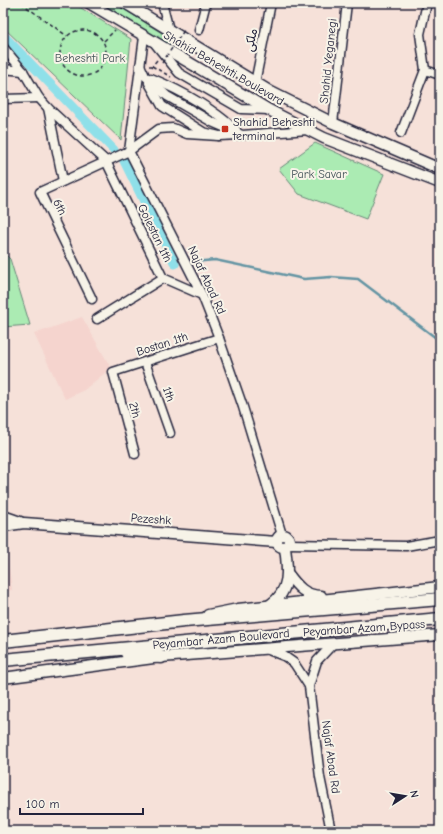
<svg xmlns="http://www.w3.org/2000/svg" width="443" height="834" viewBox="0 0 443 834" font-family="'Comic Neue','Playpen Sans Arabic',sans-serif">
	<defs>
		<pattern id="grass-tufts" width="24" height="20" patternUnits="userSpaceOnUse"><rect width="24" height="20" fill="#abebb3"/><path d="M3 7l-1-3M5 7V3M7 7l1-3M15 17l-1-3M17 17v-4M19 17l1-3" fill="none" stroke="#93c99b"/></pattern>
	</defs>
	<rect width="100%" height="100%" fill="#f6e1d9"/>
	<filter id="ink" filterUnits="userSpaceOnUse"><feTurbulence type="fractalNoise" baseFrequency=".025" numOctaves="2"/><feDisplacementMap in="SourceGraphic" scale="8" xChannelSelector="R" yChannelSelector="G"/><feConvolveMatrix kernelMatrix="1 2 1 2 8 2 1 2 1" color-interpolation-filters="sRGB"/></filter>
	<g filter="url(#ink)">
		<g fill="#f5d4ce">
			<polygon points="82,317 111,368 84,390 65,399 34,334"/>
			<polygon points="3,543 6,544 12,590 3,592"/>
		</g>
		<polygon fill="url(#grass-tufts)" stroke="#668677" points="100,3 114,3 173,40 169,46"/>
		<g fill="#abebb3" stroke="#668677">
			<polygon points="3,3 73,3 131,39 121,140 3,27"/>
			<polygon points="315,143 384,174 366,219 299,194 279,169"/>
			<polygon points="3,252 10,259 30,325 3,327"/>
		</g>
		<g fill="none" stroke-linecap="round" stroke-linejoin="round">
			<g stroke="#6394a3" stroke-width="2.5">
				<polyline points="193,262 215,260 304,279 331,277 358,279 440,341"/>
				<polyline points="175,264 178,264"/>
			</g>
			<g stroke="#8fe0e9" stroke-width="9">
				<polyline points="3,35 114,150"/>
				<polyline points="124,161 175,264"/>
			</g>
			<defs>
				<g id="minor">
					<polyline points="162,3 169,30"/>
					<polyline points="199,30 206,3"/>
					<polyline points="144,37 129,151 202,295 219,338 243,407 282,535"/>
					<polyline points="156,45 179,73 241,109 269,110"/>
					<polyline points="3,47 23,71 39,98 48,108 106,161 163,278 202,295"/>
					<polyline points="140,65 145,76 167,96 212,122 242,135 308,130"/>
					<polyline points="3,69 23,71"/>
					<polyline points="425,70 440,75"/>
					<path d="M151,78C182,91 211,107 236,130"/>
					<polyline points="149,83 162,106 203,132 219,136 240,135"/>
					<polyline points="255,83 271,3"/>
					<polyline points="3,99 39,98"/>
					<polyline points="48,108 63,181"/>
					<polyline points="333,123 347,3"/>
					<polyline points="401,133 425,70 420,34 427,3"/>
					<polyline points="92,299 40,192 129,151 159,129 173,128 187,134 219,136"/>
					<polyline points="97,319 163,278"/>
					<polyline points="145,362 170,433"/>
					<polyline points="135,454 113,372 219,338"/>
					<polyline points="289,544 406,546 440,540"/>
					<polyline points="266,649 284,656 294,663 309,686 320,777 331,831"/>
					<polyline points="309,686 317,661 332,645"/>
				</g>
				<g id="major">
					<polyline points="89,3 269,110 324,138 440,183"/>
					<polyline points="125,3 271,92 333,123 440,169"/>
					<polyline points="3,516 20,522"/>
					<polyline points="3,526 24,523 277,542"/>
					<circle cx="283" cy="541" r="6"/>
					<path d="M288,574C297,586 305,596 321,596"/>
					<path d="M270,605C291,591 288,569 285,548"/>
					<polyline points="208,615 238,609 440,587"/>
					<polyline points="3,678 161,657 440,635"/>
				</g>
				<g id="highway">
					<polyline points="3,641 184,621 440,599"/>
					<polyline points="127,653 161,657"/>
					<polyline points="3,660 440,619"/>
				</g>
			</defs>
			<use href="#minor" stroke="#22223b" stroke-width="11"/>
			<use href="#major" stroke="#22223b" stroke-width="13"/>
			<use href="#highway" stroke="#22223b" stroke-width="15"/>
			<g stroke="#22223b" stroke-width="1.5" stroke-dasharray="4 3" stroke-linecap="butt">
				<polyline points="21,3 67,36"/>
				<circle cx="83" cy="53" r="23"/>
				<polyline points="104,41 115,30"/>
				<polyline points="149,66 152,66 157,60"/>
				<polyline points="152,66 171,77"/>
			</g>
			<use href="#minor" stroke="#f7f3e8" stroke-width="8"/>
			<use href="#major" stroke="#f7f3e8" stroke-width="10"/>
			<use href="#highway" stroke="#f7f3e8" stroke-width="12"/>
			<polyline stroke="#22223b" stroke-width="1.5" stroke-dasharray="4 3" stroke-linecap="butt" points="162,63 185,29"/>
		</g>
	</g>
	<rect fill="#c8321e" stroke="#f7f3e8" stroke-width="1.5" x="221" y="125" width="8" height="8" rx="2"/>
	<g text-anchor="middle" stroke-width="4" stroke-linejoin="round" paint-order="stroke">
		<g font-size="12" fill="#22223b" stroke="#f7f3e8">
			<text transform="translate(251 40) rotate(-78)" y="4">ملکی</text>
			<text transform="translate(328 61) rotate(-84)" y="4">Shahid Yeganegi</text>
			<text transform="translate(224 68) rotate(30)" y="4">Shahid Beheshti Boulevard</text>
			<text transform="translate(60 207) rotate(64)" y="4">6th</text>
			<text transform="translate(155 233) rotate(64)" y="4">Golestan 1th</text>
			<text transform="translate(207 280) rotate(65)" y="4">Najaf Abad Rd</text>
			<text transform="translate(162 344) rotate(-18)" y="4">Bostan 1th</text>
			<text transform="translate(169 394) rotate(71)" y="4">1th</text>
			<text transform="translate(135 410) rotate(75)" y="4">2th</text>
			<text transform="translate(151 519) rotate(4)" y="4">Pezeshk</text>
			<text transform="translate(364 628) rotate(-4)" y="4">Peyambar Azam Bypass</text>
			<text transform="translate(221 639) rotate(-5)" y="4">Peyambar Azam Boulevard</text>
			<text transform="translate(331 757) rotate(82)" y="4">Najaf Abad Rd</text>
		</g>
		<g font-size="12" fill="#445459" stroke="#f7f3e8">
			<text x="90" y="62">Beheshti Park</text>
			<text x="319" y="178">Park Savar</text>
		</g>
		<g font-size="12" fill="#22223b" stroke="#f7f3e8" text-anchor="start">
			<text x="233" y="126">Shahid Beheshti<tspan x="233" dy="14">terminal</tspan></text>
		</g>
	</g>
	<rect width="443" height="834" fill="none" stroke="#f7f3e8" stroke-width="16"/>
	<rect x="8" y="8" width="427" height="818" fill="none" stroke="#22223b" stroke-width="1.5" filter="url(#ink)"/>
	<g transform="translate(405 796) rotate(78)" stroke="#f7f3e8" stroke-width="3" paint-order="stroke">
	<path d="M0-3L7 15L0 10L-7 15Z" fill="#22223b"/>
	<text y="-6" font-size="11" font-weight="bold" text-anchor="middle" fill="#22223b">N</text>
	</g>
	<path d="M20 808v6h123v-6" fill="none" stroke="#22223b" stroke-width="2"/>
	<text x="26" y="808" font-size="12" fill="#22223b" stroke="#f7f3e8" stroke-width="3" paint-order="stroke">100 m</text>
</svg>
